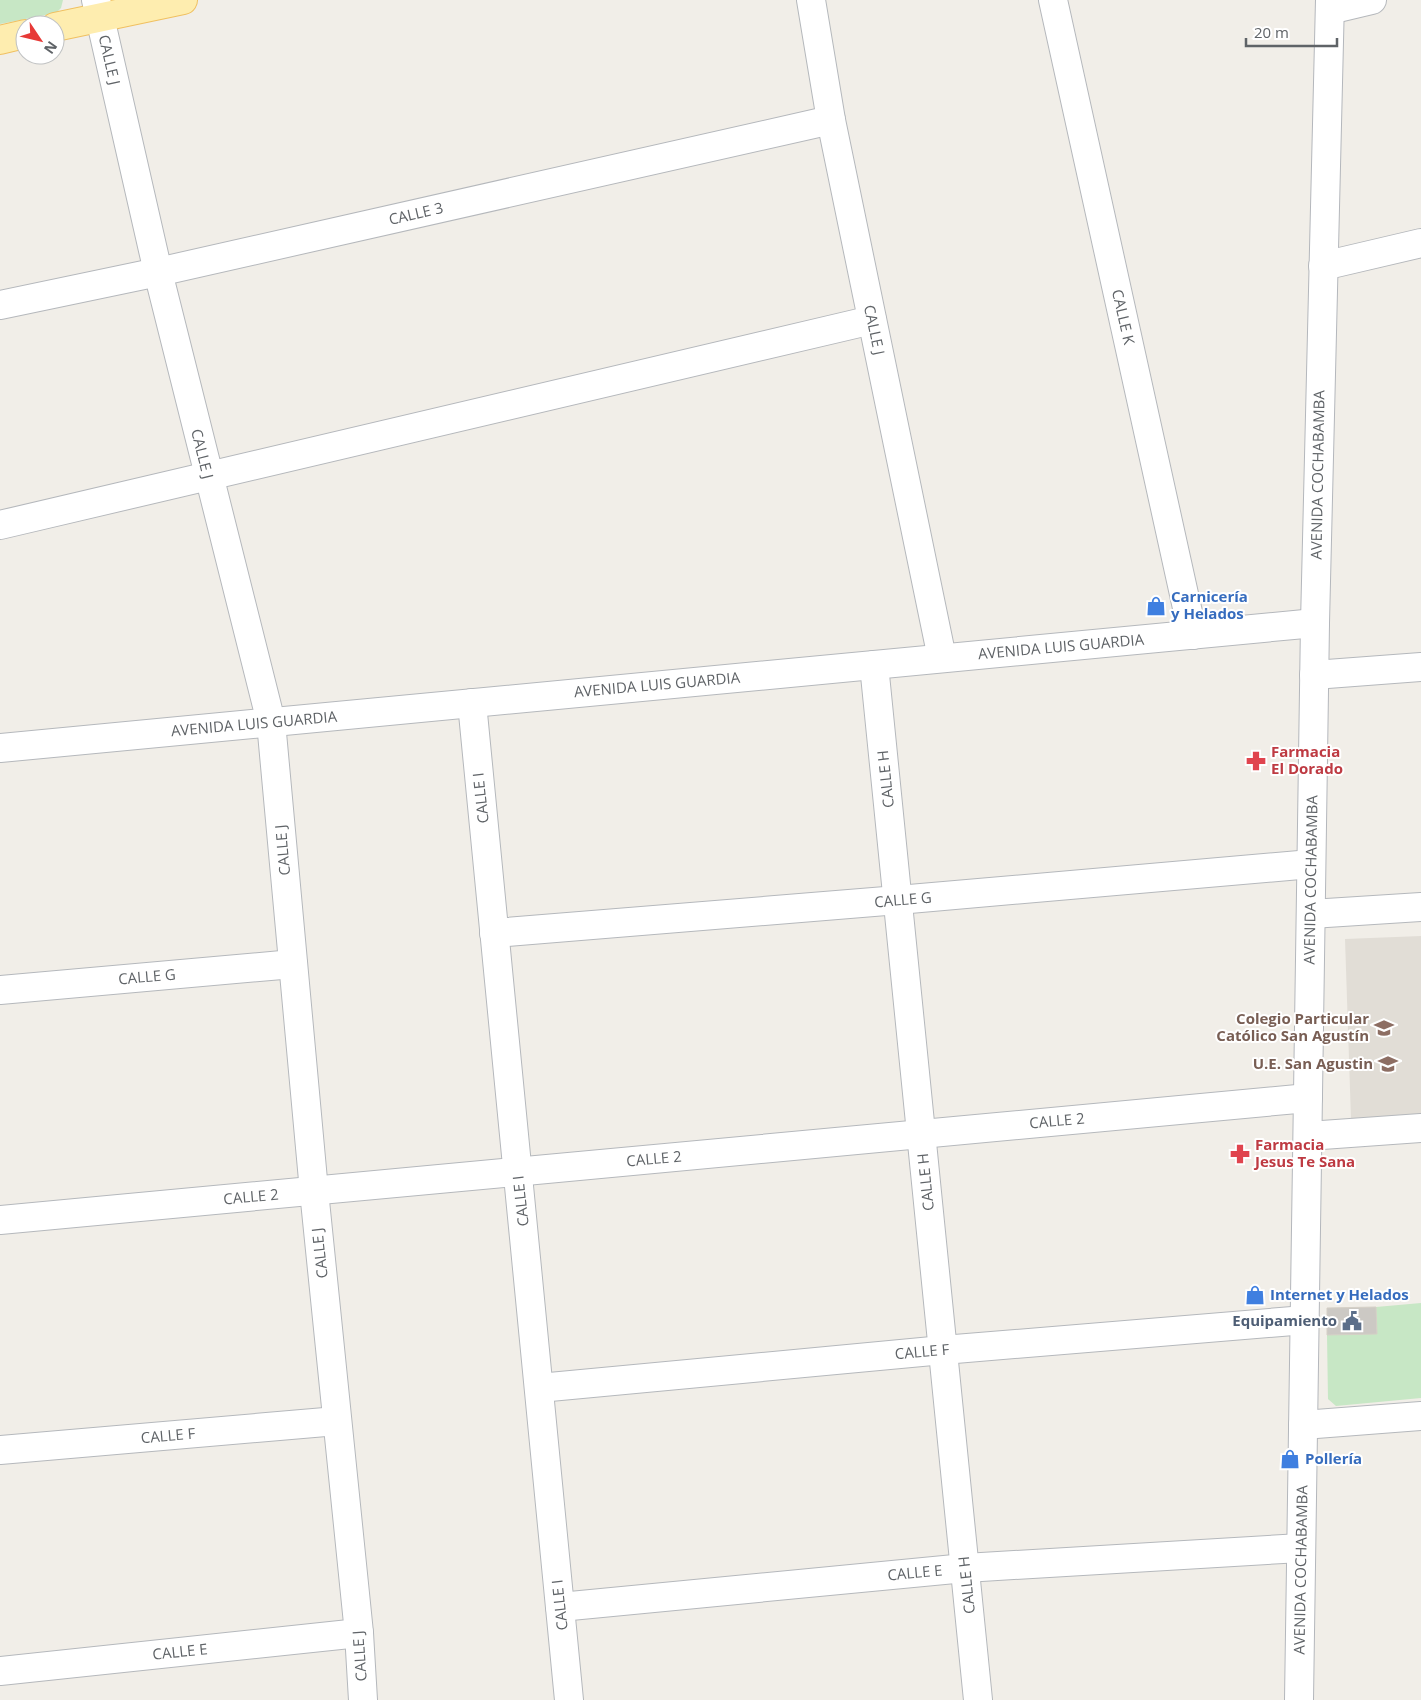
<svg xmlns="http://www.w3.org/2000/svg" width="1421" height="1700" viewBox="0 0 1421 1700" font-family="'Open Sans',sans-serif">
	<rect width="100%" height="100%" fill="#f1eee8"/>
	<polygon fill="#e1ddd6" points="1421,936 1421,1117 1351,1119 1345,939"/>
	<g fill="#c7e7c5">
		<polygon points="0,0 63,0 61,8 56,13 0,24"/>
		<polygon points="1421,1303 1421,1398 1336,1406 1328,1399 1327,1335 1377,1333 1376,1307"/>
	</g>
	<polygon fill="#ccc9c4" stroke="#d5d0c6" points="1376,1307 1377,1334 1327,1335 1327,1308"/>
	<g fill="none" stroke-linecap="round" stroke-linejoin="round">
		<defs>
			<g id="street">
				<polyline points="96,0 158,272 271,722 314,1191 359,1633 363,1700"/>
				<polyline points="811,0 831,120 942,658"/>
				<polyline points="1053,0 1193,635"/>
				<polyline points="1330,10 1372,0"/>
				<polyline points="1323,266 1421,243"/>
				<polyline points="0,305 158,272 831,120"/>
				<polyline points="0,525 872,320"/>
				<polyline points="874,665 978,1700"/>
				<polyline points="1314,675 1421,667"/>
				<polyline points="472,703 569,1700"/>
				<polyline points="0,748 1315,623"/>
				<polyline points="1311,914 1421,907"/>
				<polyline points="494,933 898,900 1311,864"/>
				<polyline points="0,990 293,964"/>
				<polyline points="1308,1136 1421,1128"/>
				<polyline points="0,1220 1308,1098"/>
				<polyline points="539,1388 943,1350 1305,1320"/>
				<polyline points="1303,1425 1421,1416"/>
				<polyline points="0,1450 337,1421"/>
				<polyline points="560,1607 965,1568 1301,1548"/>
				<polyline points="0,1671 359,1633"/>
			</g>
			<polyline id="secondary" points="1299,1700 1315,623 1330,0"/>
			<g id="primary">
				<polyline points="55,27 183,0"/>
				<polyline points="0,40 25,34"/>
			</g>
		</defs>
		<use href="#street" stroke="#b5b8bc" stroke-width="30"/>
		<use href="#secondary" stroke="#b4b7bc" stroke-width="30"/>
		<use href="#primary" stroke="#f0c061" stroke-width="30"/>
		<use href="#street" stroke="#fff" stroke-width="28"/>
		<use href="#secondary" stroke="#fff" stroke-width="28"/>
		<use href="#primary" stroke="#feedaf" stroke-width="28"/>
	</g>
	<defs>
		<symbol id="shop-bare" viewBox="-9 -9 18 18"><path d="M-5-2.5h2.3a2.7 3.5 0 0 1 5.4 0H5L5.5 6h-11ZM-1.5-2.5h3a1.5 2.3 0 0 0-3 0Z" fill="#3f7fe0" stroke="#fff" stroke-width="2.5" paint-order="stroke"/></symbol>
		<symbol id="pharmacy-bare" viewBox="-9 -9 18 18"><path d="M-2-6h4v4h4v4h-4v4h-4v-4h-4v-4h4Z" fill="#e0444e" stroke="#fff" stroke-width="2.5" paint-order="stroke"/></symbol>
		<symbol id="school-bare" viewBox="-9 -9 18 18"><path d="M0-5L7-2L0 1L-7-2ZM-4 1L0 2.5L4 1V4Q0 6-4 4Z" fill="#8d6e63" stroke="#fff" stroke-width="2.5" paint-order="stroke"/></symbol>
		<symbol id="civic-bare" viewBox="-9 -9 18 18"><path d="M-.6-6.5H3V-4.5H.6V-3L4-1V1h2V6H-6V1h2V-1L-.6-3ZM-1.2 2.5V6h2.4V2.5Z" fill="#5c6f8a" stroke="#fff" stroke-width="2.5" paint-order="stroke"/></symbol>
	</defs>
	<g fill-rule="evenodd">
		<use href="#shop-bare" x="1142" y="592" width="28" height="28"/>
		<use href="#pharmacy-bare" x="1242" y="747" width="28" height="28"/>
		<use href="#school-bare" x="1370" y="1014" width="28" height="28"/>
		<use href="#school-bare" x="1374" y="1050" width="28" height="28"/>
		<use href="#pharmacy-bare" x="1226" y="1140" width="28" height="28"/>
		<use href="#shop-bare" x="1241" y="1281" width="28" height="28"/>
		<use href="#civic-bare" x="1338" y="1307" width="28" height="28"/>
		<use href="#shop-bare" x="1276" y="1445" width="28" height="28"/>
	</g>
	<g text-anchor="middle" stroke-width="4" stroke-linejoin="round" paint-order="stroke">
		<g font-size="15" fill="#5f6367" stroke="#fff">
			<text transform="translate(109 60) rotate(77)" y="5">CALLE J</text>
			<text transform="translate(416 214) rotate(-13)" y="5">CALLE 3</text>
			<text transform="translate(1123 317) rotate(77)" y="5">CALLE K</text>
			<text transform="translate(874 330) rotate(78)" y="5">CALLE J</text>
			<text transform="translate(202 454) rotate(76)" y="5">CALLE J</text>
			<text transform="translate(1318 475) rotate(-89)" y="5">AVENIDA COCHABAMBA</text>
			<text transform="translate(1061 647) rotate(-5)" y="5">AVENIDA LUIS GUARDIA</text>
			<text transform="translate(657 685) rotate(-5)" y="5">AVENIDA LUIS GUARDIA</text>
			<text transform="translate(254 724) rotate(-5)" y="5">AVENIDA LUIS GUARDIA</text>
			<text transform="translate(886 779) rotate(-96)" y="5">CALLE H</text>
			<text transform="translate(481 798) rotate(-96)" y="5">CALLE I</text>
			<text transform="translate(283 850) rotate(-95)" y="5">CALLE J</text>
			<text transform="translate(1311 880) rotate(-89)" y="5">AVENIDA COCHABAMBA</text>
			<text transform="translate(903 900) rotate(-5)" y="5">CALLE G</text>
			<text transform="translate(147 977) rotate(-5)" y="5">CALLE G</text>
			<text transform="translate(1057 1121) rotate(-5)" y="5">CALLE 2</text>
			<text transform="translate(654 1159) rotate(-5)" y="5">CALLE 2</text>
			<text transform="translate(926 1182) rotate(-96)" y="5">CALLE H</text>
			<text transform="translate(251 1197) rotate(-5)" y="5">CALLE 2</text>
			<text transform="translate(521 1201) rotate(-96)" y="5">CALLE I</text>
			<text transform="translate(320 1253) rotate(-96)" y="5">CALLE J</text>
			<text transform="translate(922 1352) rotate(-5)" y="5">CALLE F</text>
			<text transform="translate(168 1436) rotate(-5)" y="5">CALLE F</text>
			<text transform="translate(1301 1570) rotate(-89)" y="5">AVENIDA COCHABAMBA</text>
			<text transform="translate(915 1573) rotate(-5)" y="5">CALLE E</text>
			<text transform="translate(967 1585) rotate(-96)" y="5">CALLE H</text>
			<text transform="translate(560 1605) rotate(-96)" y="5">CALLE I</text>
			<text transform="translate(180 1652) rotate(-6)" y="5">CALLE E</text>
			<text transform="translate(360 1656) rotate(-94)" y="5">CALLE J</text>
		</g>
		<g font-size="15" font-weight="bold" fill="#366cbe" stroke="#fff" text-anchor="start">
			<text x="1171" y="602">Carnicería<tspan x="1171" dy="17">y Helados</tspan></text>
			<text x="1270" y="1300">Internet y Helados</text>
			<text x="1305" y="1464">Pollería</text>
		</g>
		<g font-size="15" font-weight="bold" fill="#be3a42" stroke="#fff" text-anchor="start">
			<text x="1271" y="757">Farmacia<tspan x="1271" dy="17">El Dorado</tspan></text>
			<text x="1255" y="1150">Farmacia<tspan x="1255" dy="17">Jesus Te Sana</tspan></text>
		</g>
		<g font-size="15" font-weight="bold" fill="#785e54" stroke="#fff" text-anchor="end">
			<text x="1369" y="1024">Colegio Particular<tspan x="1369" dy="17">Católico San Agustín</tspan></text>
			<text x="1373" y="1069">U.E. San Agustin</text>
		</g>
		<g font-size="15" font-weight="bold" fill="#4e5e75" stroke="#fff" text-anchor="end">
			<text x="1337" y="1326">Equipamiento</text>
		</g>
	</g>
	<g transform="translate(40 40) rotate(125)"><circle r="24" fill="#ffffff" stroke="#bfc1c2"/>
	<path d="M0-4L9 19L0 12L-9 19Z" fill="#e73a37"/>
	<text y="-8" font-size="14" font-weight="bold" text-anchor="middle" fill="#5f6367">N</text>
	</g>
	<path d="M1246 38v8h91v-8" fill="none" stroke="#5f6367" stroke-width="2.5"/>
	<text x="1254" y="38" font-size="15" fill="#5f6367" stroke="#ffffff" stroke-width="4" paint-order="stroke">20 m</text>
</svg>
